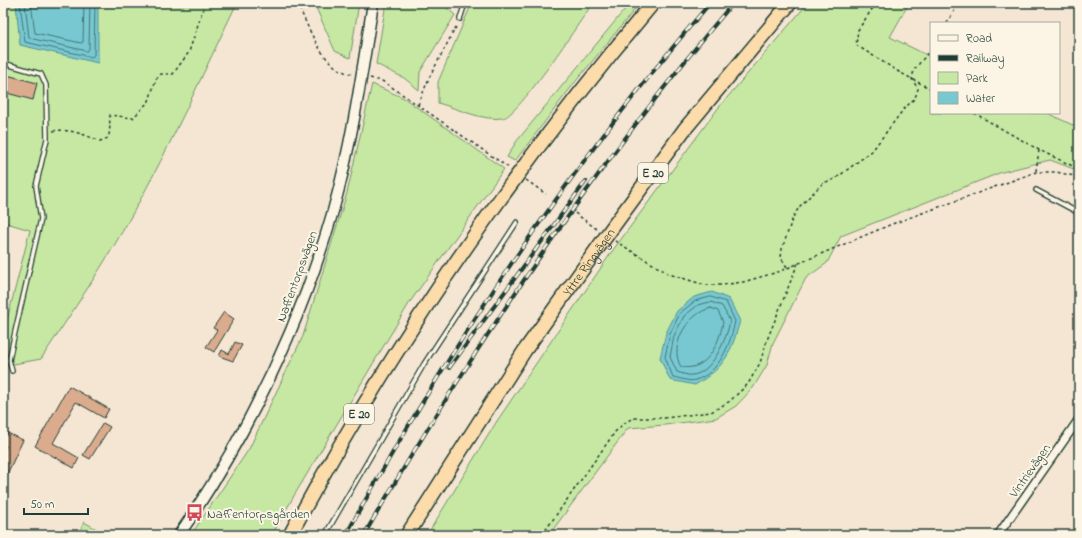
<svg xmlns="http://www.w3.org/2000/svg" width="1082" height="538" viewBox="0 0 1082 538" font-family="'Indie Flower',sans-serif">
	<rect width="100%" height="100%" fill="#f5e6d3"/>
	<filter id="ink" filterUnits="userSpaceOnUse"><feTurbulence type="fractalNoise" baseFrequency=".025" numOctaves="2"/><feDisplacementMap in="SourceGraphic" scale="8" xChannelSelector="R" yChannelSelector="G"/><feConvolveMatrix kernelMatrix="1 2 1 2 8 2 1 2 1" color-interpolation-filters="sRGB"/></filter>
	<g filter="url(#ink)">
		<g fill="#c6e8a2" stroke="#72926b">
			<path d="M3,3H237C203,73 171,145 133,213C105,263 73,311 41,359L3,366V336L30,230L3,222Z"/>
			<polygon points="314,3 359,3 350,58 335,51"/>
			<polygon points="386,3 441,3 455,15 420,72 419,90 404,78 376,64"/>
			<path d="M472,3H593C580,21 519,115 503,118C482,121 459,109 438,103V82Z"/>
			<polygon points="630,3 640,3 572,86 515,161 507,157 516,142"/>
			<polygon points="808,3 909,3 890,37 931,57 931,113 1047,113 1079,128 1079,171 1050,160 1002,172 841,236 827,263 806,278 773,343 767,365 753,388 736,406 716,418 665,425 628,428 549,535 427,535 497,421 613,250 719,107"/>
			<polygon points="372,84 404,98 504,169 410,302 295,494 272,535 191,535 249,449 303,336 347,193"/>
			<polygon points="84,522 107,535 78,535"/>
		</g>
		<g fill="#78c8d2" stroke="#549093">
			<polygon points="16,3 98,3 98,63 20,45"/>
			<path d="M712,292L729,299L740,321C730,355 726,366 695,385L670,380L660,358L666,333L677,311L694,297Z"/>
		</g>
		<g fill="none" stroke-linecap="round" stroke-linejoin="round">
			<g stroke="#437573" stroke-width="1">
				<polyline points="20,3 25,42 92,57 94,55 95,3"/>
				<polyline points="25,3 29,38 87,51 89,49 90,3"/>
				<polyline points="31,3 35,33 81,43 83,42 84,3"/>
				<path d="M711,297L726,302L735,321C731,343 719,374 695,380C689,382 679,378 673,377L665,357L670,334L680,313L695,301Z"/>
				<path d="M711,302L722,306L730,321C727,338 712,374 692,375C688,376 681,373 677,372L670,357L674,336L684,316L698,305Z"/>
				<path d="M711,308L718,311L723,322C719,344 707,372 681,367C668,345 688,313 711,308Z"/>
			</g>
		</g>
		<g fill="#dbab8d" stroke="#1f3d34">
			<polygon points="3,74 37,83 33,100 3,92"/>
			<polygon points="224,312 234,319 214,352 206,347 217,330 213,328"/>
			<polygon points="235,342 242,345 233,361 219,356 222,350 229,354"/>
			<polygon points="69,386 109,409 104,418 76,402 53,443 79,458 74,468 35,446"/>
			<polygon points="103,423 110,427 90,459 83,455"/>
			<polygon points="3,431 23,440 3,483 3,453 6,446 3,444"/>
		</g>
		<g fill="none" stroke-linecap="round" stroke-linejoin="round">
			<defs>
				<g id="lane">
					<polyline points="460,19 465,3"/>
					<polyline points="3,63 41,74 46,85 47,139 36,186 41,219 15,332 9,360 12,371"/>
					<polyline points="1036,190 1079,213"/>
					<polyline points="325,535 424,364 517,222"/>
				</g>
				<polyline id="street" points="998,535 1079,419"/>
				<path id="secondary" d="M179,535C246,437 300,326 333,211C352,143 362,73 373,3"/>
				<g id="highway">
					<path d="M290,535C391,346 515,167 653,3"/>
					<path id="s1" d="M407,535L525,350L612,228L684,130L790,3"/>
				</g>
			</defs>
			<use href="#lane" stroke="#1f3d34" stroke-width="6"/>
			<use href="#street" stroke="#1f3d34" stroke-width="10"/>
			<use href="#secondary" stroke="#1f3d34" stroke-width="13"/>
			<use href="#highway" stroke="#1f3d34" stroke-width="16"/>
			<g stroke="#1f3d34" stroke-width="1.5" stroke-dasharray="3 3" stroke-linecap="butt">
				<path d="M297,3C309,27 323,71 353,74"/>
				<polyline points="876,3 858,30 856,45 899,72 931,89"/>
				<polyline points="947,23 959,3"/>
				<polyline points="370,78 382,81 393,88 509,168"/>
				<polyline points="418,105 429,78 457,25"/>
				<polyline points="974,113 1039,150 1079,169"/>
				<path d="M53,131C69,128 85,135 100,141L108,138C111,130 109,123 110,115L133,118L149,101L156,79L161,74H173L189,52L205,3"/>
				<polyline points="1036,171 1039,150"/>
				<polyline points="526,180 546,194"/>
				<polyline points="575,213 598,230"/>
				<polyline points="615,241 669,274 705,285 722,285 743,282 778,272 892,224 1036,172 1056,172 1079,177"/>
				<polyline points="787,267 781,258 782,249 793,217 800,206 823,183 835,179 872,151 903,110 915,98 918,89 912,79 914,70 931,49"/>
				<polyline points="542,535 615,432 623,424 633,418 665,418 711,412 730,401 748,384 760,363 767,340 798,263"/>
			</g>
			<use href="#lane" stroke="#fcf5e5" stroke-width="3.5"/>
			<use href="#street" stroke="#fcf5e5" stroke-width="7"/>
			<use href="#secondary" stroke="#fcf5e5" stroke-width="10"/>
			<use href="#highway" stroke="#fddcac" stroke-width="13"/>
			<defs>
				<g id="rail">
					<polyline points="449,368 586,181"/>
					<path d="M346,535C449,347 570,166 710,3"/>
					<path d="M364,535C473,348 593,168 733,3"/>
				</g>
			</defs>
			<use href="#rail" stroke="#1f3d34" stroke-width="4"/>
			<use href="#rail" stroke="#fcf5e5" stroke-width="2.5" stroke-dasharray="8" stroke-linecap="butt"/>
		</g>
	</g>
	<defs>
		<symbol id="bus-bare" viewBox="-9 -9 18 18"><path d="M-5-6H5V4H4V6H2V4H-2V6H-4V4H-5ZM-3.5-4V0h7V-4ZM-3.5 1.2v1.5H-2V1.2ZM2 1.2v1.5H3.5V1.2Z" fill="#d1495b" stroke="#fcf5e5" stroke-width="2.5" paint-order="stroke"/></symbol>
	</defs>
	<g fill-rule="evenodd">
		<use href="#bus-bare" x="182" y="500" width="25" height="25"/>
	</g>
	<g text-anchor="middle" stroke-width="4" stroke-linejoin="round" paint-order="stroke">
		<g fill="#fcf5e5" stroke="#617469" stroke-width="1">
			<rect x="638" y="163" width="30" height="20" rx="3"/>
			<rect x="344" y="404" width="30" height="20" rx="3"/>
		</g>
		<g font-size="12" font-weight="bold" fill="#1f3d34">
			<text x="653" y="177">E 20</text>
			<text x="359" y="418">E 20</text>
		</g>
		<g font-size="13" fill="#1f3d34" stroke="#fcf5e5">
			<text dy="5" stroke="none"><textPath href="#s1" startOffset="328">Yttre Ringvägen</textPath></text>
			<text transform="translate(296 276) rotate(-70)" y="5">Naffentorpsvägen</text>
			<text transform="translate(1029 470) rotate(-55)" y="5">Vintrievägen</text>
		</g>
		<g font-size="13" fill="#1f3d34" stroke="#fcf5e5" text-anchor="start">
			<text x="207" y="518">Naffentorpsgården</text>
		</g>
	</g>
	<rect width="1082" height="538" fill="none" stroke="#fcf5e5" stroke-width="16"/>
	<rect x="8" y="8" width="1066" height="522" fill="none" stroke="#1f3d34" stroke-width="1.5" filter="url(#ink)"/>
	<rect x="930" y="22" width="130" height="92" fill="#fcf5e5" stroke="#a4ab9e"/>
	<rect x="938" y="35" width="20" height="6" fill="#fcf5e5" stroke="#a4ab9e"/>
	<text x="966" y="42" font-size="12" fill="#1f3d34">Road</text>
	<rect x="938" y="55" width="20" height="6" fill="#1f3d34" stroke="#a4ab9e"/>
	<text x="966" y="62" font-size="12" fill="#1f3d34">Railway</text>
	<rect x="938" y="72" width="20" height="12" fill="#c6e8a2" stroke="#a4ab9e"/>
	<text x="966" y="82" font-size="12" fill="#1f3d34">Park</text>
	<rect x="938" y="92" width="20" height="12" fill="#78c8d2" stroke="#a4ab9e"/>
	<text x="966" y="102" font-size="12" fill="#1f3d34">Water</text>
	<path d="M24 508v6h64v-6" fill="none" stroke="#1f3d34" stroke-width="2"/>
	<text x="30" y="508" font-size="12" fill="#1f3d34" stroke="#fcf5e5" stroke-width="3" paint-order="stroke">50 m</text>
</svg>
